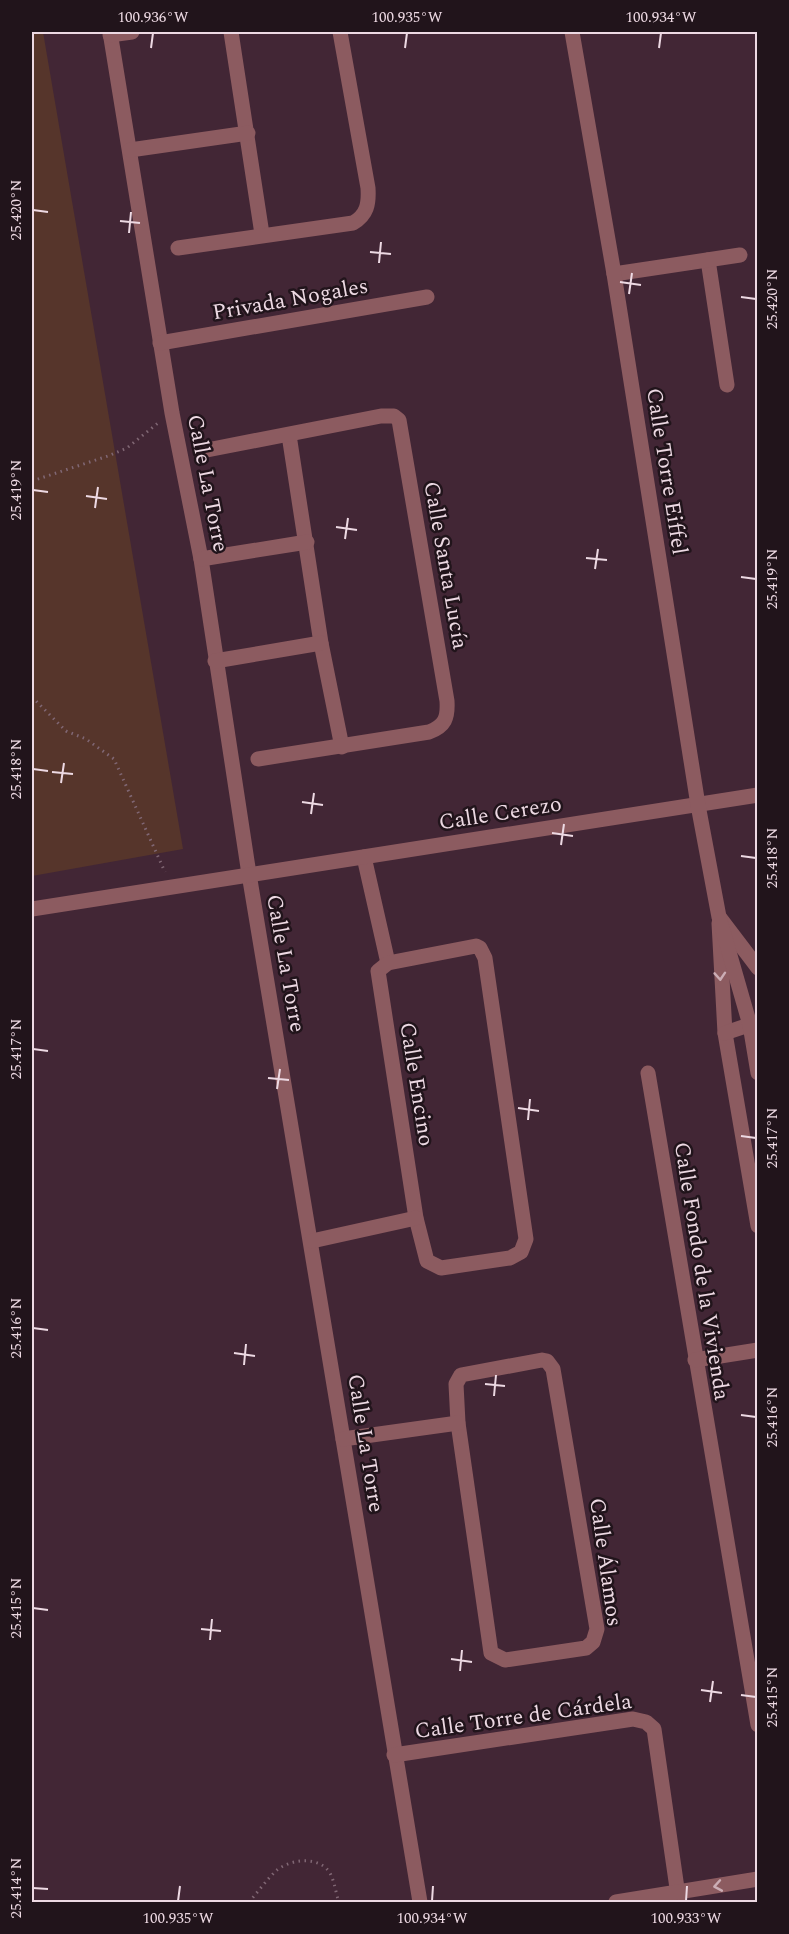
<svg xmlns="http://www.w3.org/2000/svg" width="789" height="1934" viewBox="0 0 789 1934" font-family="Spectral,serif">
	<rect width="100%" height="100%" fill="#422635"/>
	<polygon fill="#56352b" points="32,32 43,32 183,849 32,876"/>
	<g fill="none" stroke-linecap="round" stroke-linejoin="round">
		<g stroke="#806774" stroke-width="3" stroke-dasharray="1.5 4.5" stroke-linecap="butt">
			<polyline points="32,481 108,456 127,448 158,423"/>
			<polyline points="32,697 66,731 86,739 114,759 165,872"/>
			<path d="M249,1902C258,1892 267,1879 277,1870C292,1858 322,1856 331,1875C335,1884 336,1894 339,1902"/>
		</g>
		<g stroke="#8c5b60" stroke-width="15">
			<polyline points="110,32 172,413 201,559 249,874 420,1902"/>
			<polyline points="231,32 262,234"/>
			<polyline points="110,35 132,32"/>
			<polyline points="130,150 248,133"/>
			<path d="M178,248L353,223C367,215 369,204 368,188L340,32"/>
			<polyline points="708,260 727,385"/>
			<polyline points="614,274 740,255"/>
			<polyline points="160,343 427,297"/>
			<polyline points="289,435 321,643 342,747"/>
			<path d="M207,450L381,416H394L399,420L447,701C448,718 445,726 429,732L258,759"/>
			<polyline points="201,559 307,542"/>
			<polyline points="215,661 321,643"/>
			<polyline points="364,857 388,963"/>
			<polyline points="32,909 758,795"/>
			<polyline points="720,918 758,968"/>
			<polyline points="719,923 725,1033 758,1226"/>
			<polygon points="476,946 480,948 485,958 526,1239 521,1252 510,1258 441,1268 427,1261 416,1218 378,971 388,963"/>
			<polyline points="725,1033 758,1022"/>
			<polyline points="648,1073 758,1725"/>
			<polyline points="312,1241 416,1218"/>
			<polygon points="542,1360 547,1361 553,1369 597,1629 593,1642 586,1648 505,1660 491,1653 458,1423 456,1384 461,1375"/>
			<polyline points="695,1360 758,1350"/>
			<polyline points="343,1439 458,1423"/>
			<polyline points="394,1755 633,1719 646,1722 654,1729 679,1902"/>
			<polyline points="616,1902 758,1879"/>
		</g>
		<polyline stroke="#8c5b60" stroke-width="15" points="572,32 614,274 698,805 719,917 750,1025 758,1073"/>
	</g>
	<defs><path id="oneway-chevron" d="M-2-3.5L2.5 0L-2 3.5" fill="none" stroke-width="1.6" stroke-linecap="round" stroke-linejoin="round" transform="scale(1.5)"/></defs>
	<g stroke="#cbadb5">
		<use href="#oneway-chevron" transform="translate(720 976) rotate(86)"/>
		<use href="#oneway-chevron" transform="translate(718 1886) rotate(170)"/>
	</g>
	<path fill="none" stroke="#edd9e3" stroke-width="2" d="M151,48L153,33M405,48L407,33M659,48L661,33M33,210L48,212M120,221L140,223M129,233L131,212M370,252L391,254M379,263L381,242M620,282L641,285M629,294L632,273M741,297L756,299M33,490L48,492M86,496L107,499M95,508L98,487M336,527L357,530M345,539L348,518M586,558L607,560M595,569L598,549M741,577L756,579M33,769L48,771M52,772L73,774M61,783L64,763M302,802L323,805M311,814L314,793M552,833L573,836M561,845L564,824M741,856L756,858M33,1049L48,1051M268,1078L289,1080M277,1089L280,1069M518,1108L539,1111M528,1120L530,1099M741,1136L756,1138M33,1328L48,1330M234,1353L255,1356M244,1365L246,1344M485,1384L505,1386M494,1396L496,1375M741,1415L756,1417M33,1608L48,1610M201,1629L221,1631M210,1640L212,1619M451,1659L472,1662M460,1671L462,1650M701,1690L722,1693M741,1695L756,1697M710,1702L713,1681M33,1888L48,1889M178,1901L180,1886M432,1901L433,1886M686,1901L687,1886"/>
	<g text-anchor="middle" stroke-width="5" stroke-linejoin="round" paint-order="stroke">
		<g font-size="22" fill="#edd9e3" stroke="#21141b">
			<text transform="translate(290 298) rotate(-10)" y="8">Privada Nogales</text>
			<text transform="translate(668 471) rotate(81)" y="8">Calle Torre Eiffel</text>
			<text transform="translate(209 483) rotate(79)" y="8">Calle La Torre</text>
			<text transform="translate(447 565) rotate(80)" y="8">Calle Santa Lucía</text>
			<text transform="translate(500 812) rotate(-9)" y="8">Calle Cerezo</text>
			<text transform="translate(287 963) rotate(80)" y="8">Calle La Torre</text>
			<text transform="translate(418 1084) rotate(81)" y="8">Calle Encino</text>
			<text transform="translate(703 1271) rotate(81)" y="8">Calle Fondo de la Vivienda</text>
			<text transform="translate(367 1443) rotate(81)" y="8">Calle La Torre</text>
			<text transform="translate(607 1562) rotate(82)" y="8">Calle Álamos</text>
			<text transform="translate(523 1715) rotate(-8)" y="8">Calle Torre de Cárdela</text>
		</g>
	</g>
	<rect width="789" height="1934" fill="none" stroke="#21141b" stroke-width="66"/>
	<rect x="33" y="33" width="723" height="1868" fill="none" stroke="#edd9e3" stroke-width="2"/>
	<g font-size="15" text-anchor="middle" fill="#edd9e3">
		<text x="153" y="22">100.936°W</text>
		<text x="407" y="22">100.935°W</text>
		<text x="661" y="22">100.934°W</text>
		<text transform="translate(16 210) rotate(-90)" y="5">25.420°N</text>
		<text transform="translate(772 299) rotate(-90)" y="5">25.420°N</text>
		<text transform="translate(16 490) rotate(-90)" y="5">25.419°N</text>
		<text transform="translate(772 579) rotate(-90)" y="5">25.419°N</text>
		<text transform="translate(16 769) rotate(-90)" y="5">25.418°N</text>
		<text transform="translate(772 858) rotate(-90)" y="5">25.418°N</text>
		<text transform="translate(16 1049) rotate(-90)" y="5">25.417°N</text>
		<text transform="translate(772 1138) rotate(-90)" y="5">25.417°N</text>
		<text transform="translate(16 1328) rotate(-90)" y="5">25.416°N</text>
		<text transform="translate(772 1417) rotate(-90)" y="5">25.416°N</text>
		<text transform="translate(16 1608) rotate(-90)" y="5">25.415°N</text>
		<text transform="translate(772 1697) rotate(-90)" y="5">25.415°N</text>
		<text transform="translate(16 1888) rotate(-90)" y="5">25.414°N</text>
		<text x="178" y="1923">100.935°W</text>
		<text x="432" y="1923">100.934°W</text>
		<text x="686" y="1923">100.933°W</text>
	</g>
</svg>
